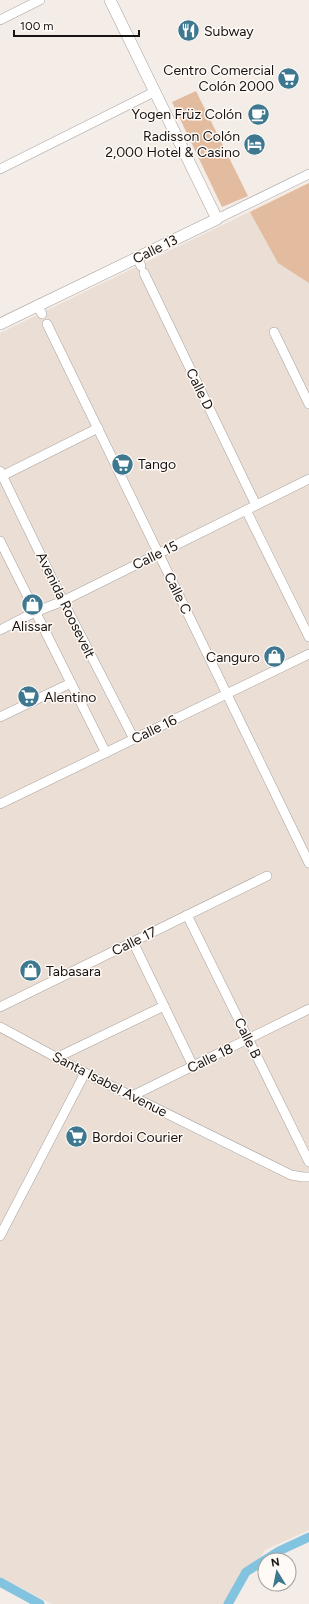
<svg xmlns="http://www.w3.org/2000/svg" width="309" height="1604" viewBox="0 0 309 1604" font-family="Figtree,sans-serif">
	<rect width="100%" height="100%" fill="#f3ece7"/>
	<polygon fill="#ebded5" points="309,183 309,1530 265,1550 229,1604 52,1604 0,1577 0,333"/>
	<g fill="#e3bca0">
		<polygon points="196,91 248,196 222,207 172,102"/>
		<polygon points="309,183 309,283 278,263 250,212"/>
	</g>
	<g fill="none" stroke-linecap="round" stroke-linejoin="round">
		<g stroke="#82c4e0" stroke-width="9">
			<polyline points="0,1582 40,1604"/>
			<polyline points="228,1604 246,1572 279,1551 309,1537"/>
		</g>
		<defs>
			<g id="minor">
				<polyline points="0,20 40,0"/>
				<polyline points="0,169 154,92"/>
				<polyline points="217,219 309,174"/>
				<polyline points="137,258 141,266"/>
				<polyline points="144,273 256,505"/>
				<polyline points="37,305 42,314"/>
				<polyline points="47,324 309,863"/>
				<polyline points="274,332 309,404"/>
				<polyline points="0,471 63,601 134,739"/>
				<polyline points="0,477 98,428"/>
				<polyline points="246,510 309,637"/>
				<polyline points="0,541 106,753"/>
				<polyline points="0,630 35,612 63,601 309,479"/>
				<polyline points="0,717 71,683"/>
				<polyline points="0,804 309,654"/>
				<polyline points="187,915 309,1162"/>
				<polyline points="133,942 193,1066"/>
				<polyline points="0,1007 267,876"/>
				<polyline points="0,1027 85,1073 291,1175 303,1177 309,1177"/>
				<polyline points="56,1058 164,1006"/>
				<polyline points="132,1096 309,1009"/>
				<polyline points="0,1236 85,1073"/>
			</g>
			<polyline id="tertiary" points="0,324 217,219 110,0"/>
		</defs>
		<use href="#minor" stroke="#a8a29e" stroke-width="10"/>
		<use href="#tertiary" stroke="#a8a29e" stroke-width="12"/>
		<use href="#minor" stroke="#fff" stroke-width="9"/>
		<use href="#tertiary" stroke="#fff" stroke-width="11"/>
	</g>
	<defs>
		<symbol id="restaurant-disc" viewBox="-11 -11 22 22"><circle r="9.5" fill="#3d7890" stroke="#fffaf6"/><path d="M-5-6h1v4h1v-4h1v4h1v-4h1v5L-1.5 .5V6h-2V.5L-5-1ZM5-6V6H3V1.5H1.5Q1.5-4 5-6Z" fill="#fff"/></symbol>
		<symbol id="supermarket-disc" viewBox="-11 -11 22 22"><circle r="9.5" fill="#3d7890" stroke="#fffaf6"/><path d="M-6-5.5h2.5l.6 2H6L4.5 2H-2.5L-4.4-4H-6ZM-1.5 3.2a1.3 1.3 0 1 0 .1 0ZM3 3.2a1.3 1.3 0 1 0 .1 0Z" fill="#fff"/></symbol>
		<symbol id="cafe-disc" viewBox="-11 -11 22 22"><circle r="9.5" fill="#3d7890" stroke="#fffaf6"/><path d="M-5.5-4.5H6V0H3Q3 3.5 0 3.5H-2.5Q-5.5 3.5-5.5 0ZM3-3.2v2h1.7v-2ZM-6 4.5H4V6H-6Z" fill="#fff"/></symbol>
		<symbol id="hotel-disc" viewBox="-11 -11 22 22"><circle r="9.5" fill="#3d7890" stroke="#fffaf6"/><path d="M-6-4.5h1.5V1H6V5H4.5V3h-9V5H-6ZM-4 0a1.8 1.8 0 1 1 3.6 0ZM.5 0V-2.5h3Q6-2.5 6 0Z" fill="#fff"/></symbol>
		<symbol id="shop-disc" viewBox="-11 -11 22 22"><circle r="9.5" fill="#3d7890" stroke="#fffaf6"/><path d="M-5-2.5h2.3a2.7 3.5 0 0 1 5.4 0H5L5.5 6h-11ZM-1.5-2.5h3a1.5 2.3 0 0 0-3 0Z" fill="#fff"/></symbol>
	</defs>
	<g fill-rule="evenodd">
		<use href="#restaurant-disc" x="176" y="18" width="25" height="25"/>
		<use href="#supermarket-disc" x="276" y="66" width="25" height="25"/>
		<use href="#cafe-disc" x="246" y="102" width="25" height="25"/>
		<use href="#hotel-disc" x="242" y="132" width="25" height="25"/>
		<use href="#supermarket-disc" x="110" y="452" width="25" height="25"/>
		<use href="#shop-disc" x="20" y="592" width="25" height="25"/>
		<use href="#shop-disc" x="262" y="644" width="25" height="25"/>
		<use href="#supermarket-disc" x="16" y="684" width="25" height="25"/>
		<use href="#shop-disc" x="18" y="958" width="25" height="25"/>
		<use href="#supermarket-disc" x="64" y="1124" width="25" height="25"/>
	</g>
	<g text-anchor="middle" stroke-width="3" stroke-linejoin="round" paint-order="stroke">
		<g font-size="14" fill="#161312" stroke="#fffaf6" text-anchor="start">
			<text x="204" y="36">Subway</text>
			<text x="274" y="75" text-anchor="end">Centro Comercial<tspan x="274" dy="16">Colón 2000</tspan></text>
			<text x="242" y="119" text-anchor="end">Yogen Früz Colón</text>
			<text x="240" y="141" text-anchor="end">Radisson Colón<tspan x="240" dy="16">2,000 Hotel &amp; Casino</tspan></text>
			<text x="138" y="469">Tango</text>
			<text x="32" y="631" text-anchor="middle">Alissar</text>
			<text x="260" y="662" text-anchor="end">Canguro</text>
			<text x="44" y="702">Alentino</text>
			<text x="46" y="976">Tabasara</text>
			<text x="92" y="1142">Bordoi Courier</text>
		</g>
		<g font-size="14" fill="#161312" stroke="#fffaf6">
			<text transform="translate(155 249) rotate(-26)" y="5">Calle 13</text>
			<text transform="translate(200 389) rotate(64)" y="5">Calle D</text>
			<text transform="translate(155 555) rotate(-26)" y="5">Calle 15</text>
			<text transform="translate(178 593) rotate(64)" y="5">Calle C</text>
			<text transform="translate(66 605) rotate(64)" y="5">Avenida Roosevelt</text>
			<text transform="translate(154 729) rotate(-26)" y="5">Calle 16</text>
			<text transform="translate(134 941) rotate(-26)" y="5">Calle 17</text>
			<text transform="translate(248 1038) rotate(64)" y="5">Calle B</text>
			<text transform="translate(210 1058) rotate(-26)" y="5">Calle 18</text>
			<text transform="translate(110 1084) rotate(27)" y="5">Santa Isabel Avenue</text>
		</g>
	</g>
	<g transform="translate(277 1572) rotate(350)"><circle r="19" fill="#fffaf6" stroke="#a29e9b"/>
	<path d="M0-3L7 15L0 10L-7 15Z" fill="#3d7890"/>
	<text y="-6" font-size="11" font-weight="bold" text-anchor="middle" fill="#161312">N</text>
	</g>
	<path d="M14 30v6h125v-6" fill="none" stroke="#161312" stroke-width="2"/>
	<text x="20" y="30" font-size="12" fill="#161312" stroke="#fffaf6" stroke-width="3" paint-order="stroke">100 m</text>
</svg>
